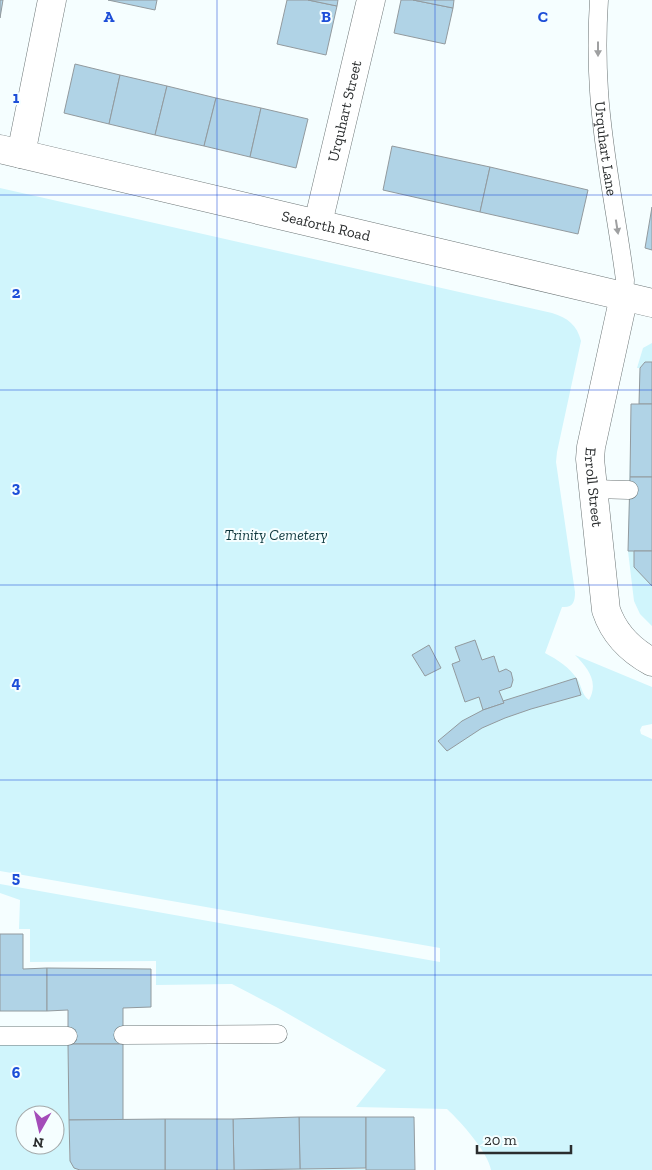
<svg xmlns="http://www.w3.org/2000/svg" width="652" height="1170" viewBox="0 0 652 1170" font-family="'Zilla Slab',serif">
	<rect width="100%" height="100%" fill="#f5feff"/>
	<g fill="#d0f5fc" fill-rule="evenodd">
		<path d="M0,188L552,313C568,318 577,325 581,341L557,452L556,462L575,592C575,602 573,608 562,607L545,653C558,660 569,667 578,680C582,688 582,695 589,700C599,682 588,668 575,655L652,687V724L642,726L640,730L641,734L652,739V1170H491C488,1152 461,1122 447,1109L356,1107L386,1070L278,1008L232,984L156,985V961L30,962V929H19L20,900L0,893V884L440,962V948L0,871Z"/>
		<polygon points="652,343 652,626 640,614 634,601 628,551 631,404 639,404 640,368 637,368 643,348"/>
		<path d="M0,1044H68L69,1152C70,1161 71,1166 80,1170H0ZM25,1115H55V1145H25Z"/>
		<polygon points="300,1169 366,1169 366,1170 231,1170"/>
	</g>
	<g fill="#b0d3e6" stroke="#929a9e">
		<polygon points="0,0 3,0 0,18"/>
		<polygon points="108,0 157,0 155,10"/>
		<polygon points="287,0 308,0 337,6 326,55 277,44"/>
		<polygon points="308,0 338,0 337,6"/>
		<polygon points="401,0 413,0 453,8 445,44 394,33"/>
		<polygon points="413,0 454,0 453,8"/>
		<polygon points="75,64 120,75 109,124 64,113"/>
		<polygon points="120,75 167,86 155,135 109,124"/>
		<polygon points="167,86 216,98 204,146 155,135"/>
		<polygon points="216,98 261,108 250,157 204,146"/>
		<polygon points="261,108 308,119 296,168 250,157"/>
		<polygon points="392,146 490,167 480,212 383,190"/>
		<polygon points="490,167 588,190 578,234 480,212"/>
		<polygon points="652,207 652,250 645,248"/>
		<polygon points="645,362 652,362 652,404 639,404 640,368"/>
		<polygon points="631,404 652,404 652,477 630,477"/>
		<polygon points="630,477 652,477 652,551 628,551"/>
		<polygon points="634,551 652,551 652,586 634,567"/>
		<polygon points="475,640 482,660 494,656 499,672 506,669 511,672 513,680 511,687 499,691 504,703 483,710 479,697 465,702 452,664 460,661 455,647"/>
		<polygon points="429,645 441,668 425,676 412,655"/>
		<polygon points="576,678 581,695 531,709 505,718 482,728 447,751 438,741 462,721 483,710 504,703 503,701"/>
		<polygon points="0,934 23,934 23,969 47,968 47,1011 0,1011"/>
		<polygon points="47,968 151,969 151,1007 123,1008 123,1044 68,1044 68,1010 47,1011"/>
		<polygon points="68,1044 123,1044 123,1120 69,1120"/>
		<polygon points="299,1117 366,1117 366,1168 300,1169"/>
		<polygon points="299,1117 300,1169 234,1170 233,1119"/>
		<polygon points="366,1117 414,1117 415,1170 366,1170"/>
		<polygon points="165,1119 233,1119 234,1170 165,1170"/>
		<polygon points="165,1119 165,1170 80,1170 74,1168 70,1161 69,1120"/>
	</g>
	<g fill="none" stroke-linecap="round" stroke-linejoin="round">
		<defs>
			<g id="lane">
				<path id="s1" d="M599,0C597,30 597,61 599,91C603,155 617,217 625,280L624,296"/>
				<polyline points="593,489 629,490"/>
				<polyline points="123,1035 278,1034"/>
				<polyline points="0,1036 68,1036"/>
			</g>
			<g id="street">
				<path id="s2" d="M0,149L652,303"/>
				<polyline points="21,154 52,0"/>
				<path id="s3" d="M318,223L371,0"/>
				<path id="s4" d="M624,296L591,447L590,459L606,610C614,634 630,650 652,662"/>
			</g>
		</defs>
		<use href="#lane" stroke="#6b7475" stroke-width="19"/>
		<use href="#street" stroke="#6b7475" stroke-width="29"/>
		<use href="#lane" stroke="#fff" stroke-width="18"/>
		<use href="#street" stroke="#fff" stroke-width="28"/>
	</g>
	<defs><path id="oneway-solid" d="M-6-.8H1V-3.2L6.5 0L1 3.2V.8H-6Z" transform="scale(1.25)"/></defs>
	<g fill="#9fa0a1">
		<use href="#oneway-solid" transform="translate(598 49) rotate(90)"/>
		<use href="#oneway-solid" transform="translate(617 227) rotate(81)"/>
	</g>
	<path fill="none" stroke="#1d4ed8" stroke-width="1" stroke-opacity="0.55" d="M217,0V1170M435,0V1170M0,195H652M0,390H652M0,585H652M0,780H652M0,975H652"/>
	<g text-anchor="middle" stroke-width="4" stroke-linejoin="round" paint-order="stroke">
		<g font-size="15" fill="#2a2d2e" stroke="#f5feff">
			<text dy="5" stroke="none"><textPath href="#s3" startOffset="115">Urquhart Street</textPath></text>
			<text dy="5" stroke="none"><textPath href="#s1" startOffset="149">Urquhart Lane</textPath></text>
			<text dy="5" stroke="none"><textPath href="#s2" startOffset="335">Seaforth Road</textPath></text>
			<text dy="5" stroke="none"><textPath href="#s4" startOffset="195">Erroll Street</textPath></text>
		</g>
		<g font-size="15" font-style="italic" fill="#0c363c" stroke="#f5feff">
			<text x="276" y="540">Trinity Cemetery</text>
		</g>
	</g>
	<g font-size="16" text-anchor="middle" font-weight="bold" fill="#1d4ed8" stroke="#f5feff" stroke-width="4" stroke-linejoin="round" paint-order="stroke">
		<text x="109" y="22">A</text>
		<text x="326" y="22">B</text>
		<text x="543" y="22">C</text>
		<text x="16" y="103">1</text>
		<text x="16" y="298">2</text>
		<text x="16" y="493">3</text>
		<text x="16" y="688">4</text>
		<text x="16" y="883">5</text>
		<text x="16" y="1078">6</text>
	</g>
	<g transform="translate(40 1130) rotate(188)"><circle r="24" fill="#f5feff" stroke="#a4aaab"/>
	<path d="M0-4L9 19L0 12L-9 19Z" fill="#a34cb9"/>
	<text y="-8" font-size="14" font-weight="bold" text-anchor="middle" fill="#2a2d2e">N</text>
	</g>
	<path d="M477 1145v8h94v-8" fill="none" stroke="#2a2d2e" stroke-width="2.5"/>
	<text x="484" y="1145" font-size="15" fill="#2a2d2e" stroke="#f5feff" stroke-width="4" paint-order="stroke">20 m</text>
</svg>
